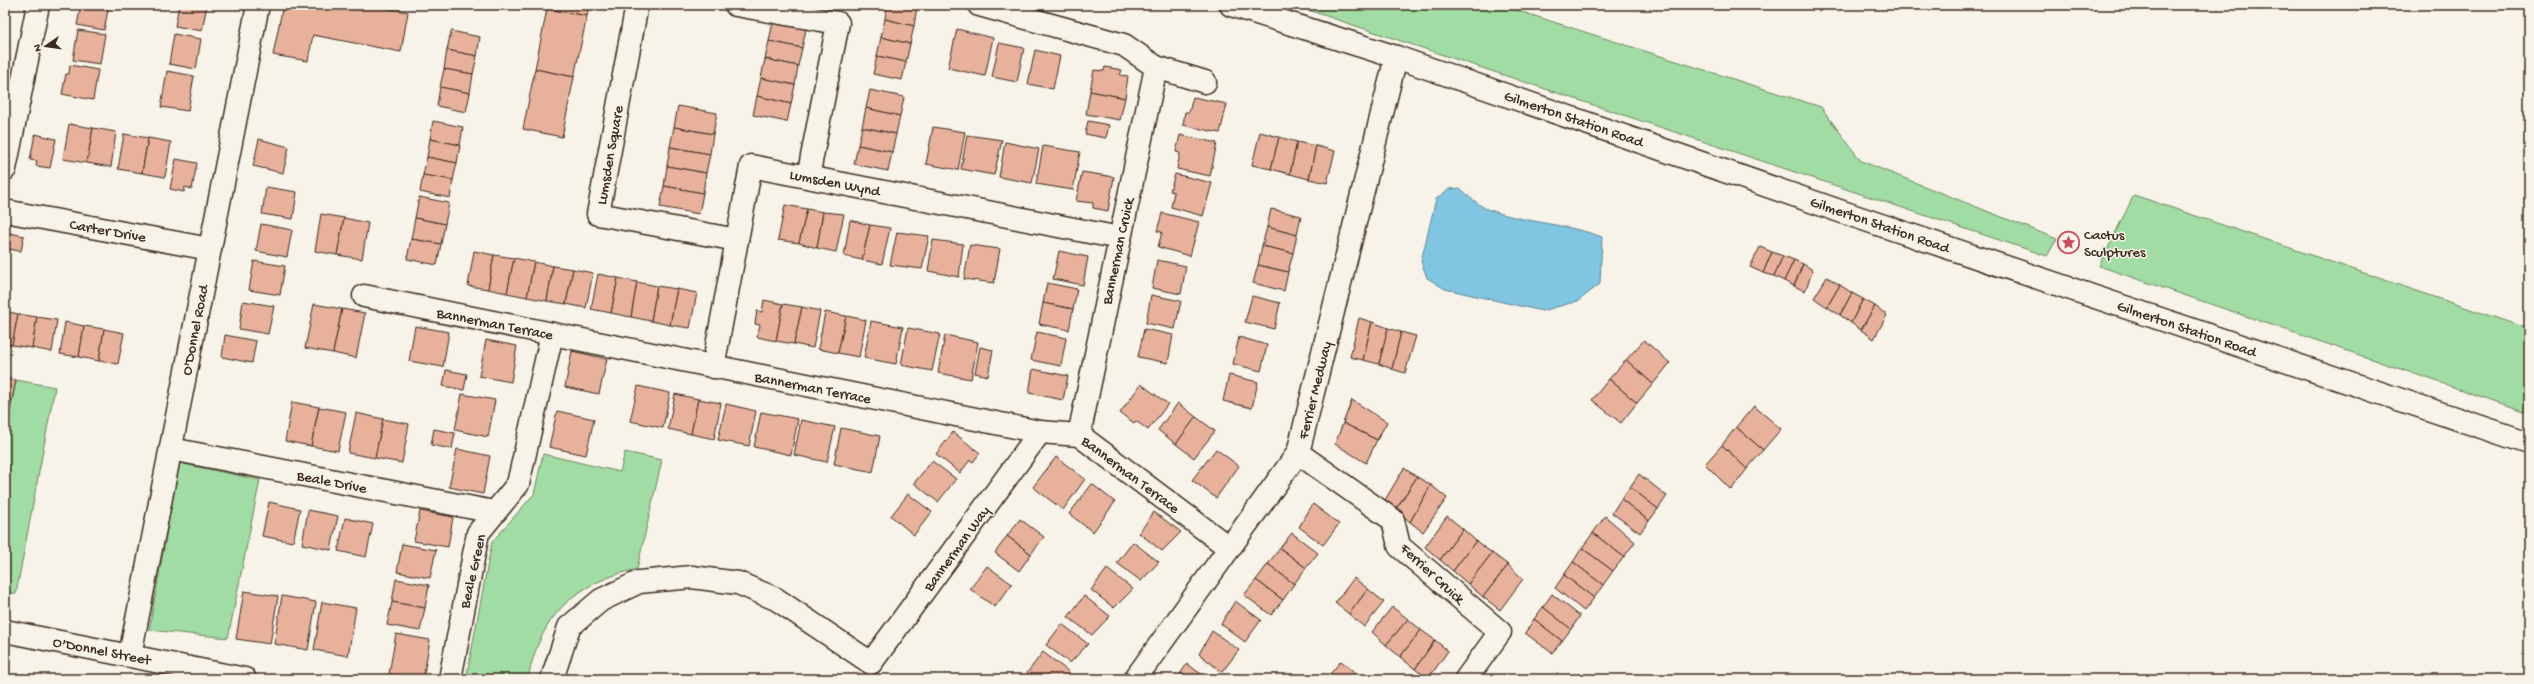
<svg xmlns="http://www.w3.org/2000/svg" width="2534" height="684" viewBox="0 0 2534 684" font-family="'Gochi Hand',sans-serif">
	<rect width="100%" height="100%" fill="#f7f3e8"/>
	<filter id="ink" filterUnits="userSpaceOnUse"><feTurbulence type="fractalNoise" baseFrequency=".025" numOctaves="2"/><feDisplacementMap in="SourceGraphic" scale="8" xChannelSelector="R" yChannelSelector="G"/><feConvolveMatrix kernelMatrix="1 2 1 2 8 2 1 2 1" color-interpolation-filters="sRGB"/></filter>
	<g filter="url(#ink)">
		<g fill="#a0dca3" stroke="#6e8360">
			<polygon points="1293,5 1500,5 1821,107 1861,161 2057,239 2047,256"/>
			<polygon points="2134,195 2529,329 2529,413 2099,266"/>
			<polygon points="16,380 55,387 16,594 5,592 5,437"/>
			<path d="M625,452L662,460L637,569C574,583 540,616 528,679H466L492,542L534,494L543,454L620,472Z"/>
			<polygon points="179,463 260,480 228,638 149,630"/>
		</g>
		<path fill="#80c5e1" stroke="#648793" d="M1460,188C1468,195 1478,205 1487,209C1524,223 1565,223 1602,237L1600,284L1578,301L1542,311L1445,289L1427,278L1421,261L1436,199L1449,189Z"/>
		<g fill="#e7b19c" stroke="#3b2a1e">
			<polygon points="81,5 109,5 104,30 77,25"/>
			<polygon points="179,5 207,5 202,31 175,26"/>
			<polygon points="283,5 369,5 408,12 401,52 313,35 308,61 273,55"/>
			<polygon points="548,5 589,5 587,16 547,9"/>
			<polygon points="887,5 917,7 914,26 885,19"/>
			<polygon points="547,9 587,16 574,77 535,69"/>
			<polygon points="885,19 914,26 910,44 881,37"/>
			<polygon points="773,22 806,29 802,48 769,41"/>
			<polygon points="957,29 993,38 985,76 948,68"/>
			<polygon points="78,30 105,34 100,64 73,60"/>
			<polygon points="451,31 480,37 477,56 447,50"/>
			<polygon points="174,34 201,39 196,69 169,64"/>
			<polygon points="881,37 910,44 906,62 877,56"/>
			<polygon points="769,41 802,48 798,66 765,59"/>
			<polygon points="999,43 1024,48 1017,82 992,77"/>
			<polygon points="447,50 477,56 473,74 444,69"/>
			<polygon points="1035,50 1060,56 1053,89 1028,84"/>
			<polygon points="877,56 906,62 902,80 873,74"/>
			<polygon points="765,59 798,66 795,85 761,78"/>
			<polygon points="70,65 98,70 93,100 62,94 66,74 69,74"/>
			<polygon points="1105,67 1122,70 1120,75 1128,76 1125,98 1090,91 1094,70 1104,71"/>
			<polygon points="444,69 473,74 470,93 440,87"/>
			<polygon points="535,69 574,77 562,137 523,129"/>
			<polygon points="167,71 194,76 188,111 161,107"/>
			<polygon points="761,78 795,85 791,104 757,96"/>
			<polygon points="440,87 470,93 466,112 437,106"/>
			<polygon points="870,90 904,97 900,116 866,108"/>
			<polygon points="1090,91 1125,98 1120,120 1086,114"/>
			<polygon points="757,96 791,104 787,122 753,115"/>
			<polygon points="1193,97 1227,104 1220,133 1183,125 1185,112 1189,112"/>
			<polygon points="678,106 717,113 713,134 674,127"/>
			<polygon points="866,108 900,116 896,134 862,127"/>
			<polygon points="433,121 463,127 460,145 430,139"/>
			<polygon points="1088,121 1109,125 1106,138 1085,134"/>
			<polygon points="69,124 93,128 87,163 63,159"/>
			<polygon points="674,127 713,134 710,154 670,147"/>
			<polygon points="862,127 896,134 892,152 858,145"/>
			<polygon points="933,127 965,132 958,170 926,164"/>
			<polygon points="93,128 116,132 111,167 87,163"/>
			<polygon points="1260,132 1279,137 1271,169 1252,165"/>
			<polygon points="35,134 56,139 50,168 36,166 37,161 30,160"/>
			<polygon points="124,134 148,138 142,173 118,169"/>
			<polygon points="967,135 1002,140 994,175 961,169"/>
			<polygon points="1180,135 1217,143 1210,176 1177,169 1180,153 1176,152"/>
			<polygon points="1279,137 1297,142 1290,174 1271,169"/>
			<polygon points="148,138 171,142 165,177 142,173"/>
			<polygon points="259,139 289,147 283,173 253,166"/>
			<polygon points="430,139 460,145 457,163 427,157"/>
			<polygon points="1005,142 1039,149 1032,183 999,177"/>
			<polygon points="1297,142 1316,146 1309,179 1290,174"/>
			<polygon points="858,145 892,152 888,171 854,164"/>
			<polygon points="1043,146 1080,152 1073,190 1036,184"/>
			<polygon points="1316,146 1335,151 1327,183 1309,179"/>
			<polygon points="670,147 710,154 706,173 667,166"/>
			<polygon points="427,157 457,163 453,180 423,175"/>
			<polygon points="176,159 197,163 192,189 185,187 184,192 170,189"/>
			<polygon points="667,166 706,173 703,193 664,186"/>
			<polygon points="1082,172 1114,177 1108,211 1093,208 1093,203 1076,201"/>
			<polygon points="1175,174 1212,183 1203,216 1171,207 1174,192 1170,191"/>
			<polygon points="423,175 453,180 450,198 420,192"/>
			<polygon points="664,186 703,193 699,214 660,207"/>
			<polygon points="266,187 297,192 293,219 262,214"/>
			<polygon points="419,197 449,203 445,224 415,218"/>
			<polygon points="785,205 807,209 799,243 778,240"/>
			<polygon points="807,209 823,212 817,248 799,243"/>
			<polygon points="1271,209 1301,216 1297,235 1267,227"/>
			<polygon points="823,212 844,214 836,252 817,248"/>
			<polygon points="1162,213 1199,222 1190,256 1158,247 1162,232 1157,231"/>
			<polygon points="321,214 344,218 337,255 315,251"/>
			<polygon points="344,218 368,223 362,259 337,255"/>
			<polygon points="415,218 445,224 441,244 411,239"/>
			<polygon points="850,220 870,225 862,260 844,256"/>
			<polygon points="261,224 292,230 287,257 256,251"/>
			<polygon points="870,225 890,228 882,264 862,260"/>
			<polygon points="1267,227 1297,235 1293,253 1262,246"/>
			<polygon points="897,232 929,236 922,269 890,265"/>
			<polygon points="10,233 24,236 21,251 7,249"/>
			<polygon points="411,239 441,244 437,265 407,259"/>
			<polygon points="933,240 963,244 959,277 928,271"/>
			<polygon points="970,245 1000,249 994,283 964,279"/>
			<polygon points="1262,246 1293,253 1288,272 1258,265"/>
			<polygon points="1760,247 1772,252 1763,273 1750,267"/>
			<polygon points="474,251 494,255 488,289 468,286"/>
			<polygon points="1059,251 1088,257 1083,285 1053,279"/>
			<polygon points="1772,252 1783,256 1774,276 1763,273"/>
			<polygon points="494,255 514,258 507,293 488,289"/>
			<polygon points="1783,256 1794,260 1784,281 1774,276"/>
			<polygon points="514,258 534,262 527,297 507,293"/>
			<polygon points="1157,260 1186,266 1181,294 1152,288"/>
			<polygon points="1794,260 1803,264 1794,286 1784,281"/>
			<polygon points="254,261 285,266 280,295 249,290"/>
			<polygon points="534,262 553,266 547,301 527,297"/>
			<polygon points="1803,264 1813,270 1805,291 1794,286"/>
			<polygon points="1258,265 1288,272 1284,291 1253,283"/>
			<polygon points="553,266 573,269 566,304 547,301"/>
			<polygon points="573,269 593,273 586,308 566,304"/>
			<polygon points="598,274 618,278 611,313 591,309"/>
			<polygon points="1827,277 1840,285 1827,307 1814,298"/>
			<polygon points="618,278 637,282 631,317 611,313"/>
			<polygon points="637,282 657,286 651,321 631,317"/>
			<polygon points="1047,283 1077,289 1073,309 1043,303"/>
			<polygon points="1840,285 1852,293 1840,315 1827,307"/>
			<polygon points="657,286 677,289 670,325 651,321"/>
			<polygon points="677,289 697,293 690,328 670,325"/>
			<polygon points="1852,293 1863,299 1851,323 1840,315"/>
			<polygon points="1151,295 1181,301 1175,329 1146,323"/>
			<polygon points="1252,296 1280,303 1274,329 1245,322"/>
			<polygon points="1863,299 1875,306 1861,330 1851,323"/>
			<polygon points="764,300 783,304 776,341 757,337 760,325 755,324 757,311 762,312"/>
			<polygon points="243,301 274,306 268,334 239,329"/>
			<polygon points="1043,303 1073,309 1069,330 1039,324"/>
			<polygon points="314,304 342,309 333,353 305,348"/>
			<polygon points="783,304 802,307 794,344 776,341"/>
			<polygon points="1875,306 1887,315 1874,339 1861,330"/>
			<polygon points="802,307 820,311 813,348 794,344"/>
			<polygon points="342,309 365,313 356,358 333,353"/>
			<polygon points="5,311 18,314 12,345 5,344"/>
			<polygon points="825,312 846,316 838,353 818,349"/>
			<polygon points="18,314 37,317 32,348 12,345"/>
			<polygon points="846,316 866,320 859,357 838,353"/>
			<polygon points="37,317 57,320 52,352 32,348"/>
			<polygon points="1359,318 1372,322 1363,360 1350,357"/>
			<polygon points="871,321 903,327 896,364 864,358"/>
			<polygon points="65,322 84,326 79,357 60,354"/>
			<polygon points="1372,322 1388,328 1379,364 1363,360"/>
			<polygon points="84,326 104,329 99,361 79,357"/>
			<polygon points="415,326 449,332 443,367 409,361"/>
			<polygon points="908,328 940,334 932,371 901,365"/>
			<polygon points="1388,328 1401,332 1392,369 1379,364"/>
			<polygon points="104,329 124,333 118,364 99,361"/>
			<polygon points="1144,329 1173,335 1168,363 1138,357"/>
			<polygon points="1037,332 1066,338 1061,366 1031,360"/>
			<polygon points="1401,332 1416,336 1405,373 1392,369"/>
			<polygon points="225,335 256,341 252,363 222,357"/>
			<polygon points="945,335 978,342 971,379 938,373"/>
			<polygon points="1239,337 1267,345 1261,371 1233,364"/>
			<polygon points="486,340 517,346 511,382 479,376"/>
			<polygon points="1644,340 1670,363 1653,384 1626,360"/>
			<polygon points="980,347 993,350 988,376 975,373"/>
			<polygon points="572,351 607,359 599,394 565,387"/>
			<polygon points="1626,360 1653,384 1637,403 1609,379"/>
			<polygon points="1033,369 1068,376 1063,400 1029,393"/>
			<polygon points="446,370 467,374 464,390 443,386"/>
			<polygon points="1229,375 1258,382 1252,408 1223,401"/>
			<polygon points="5,378 16,380 12,400 5,399"/>
			<polygon points="1609,379 1637,403 1621,423 1592,400"/>
			<polygon points="1141,384 1168,404 1148,430 1136,421 1134,423 1120,413"/>
			<polygon points="638,386 670,393 663,428 630,421"/>
			<polygon points="462,394 495,400 488,437 455,430"/>
			<polygon points="675,394 698,399 691,434 668,429"/>
			<polygon points="5,399 12,400 8,421 5,420"/>
			<polygon points="698,399 721,403 714,439 691,434"/>
			<polygon points="1352,400 1387,422 1377,440 1343,423"/>
			<polygon points="292,402 319,407 311,446 285,441"/>
			<polygon points="1178,403 1196,417 1176,444 1158,430"/>
			<polygon points="726,404 756,411 749,446 718,440"/>
			<polygon points="1754,406 1781,429 1763,450 1736,427"/>
			<polygon points="319,407 346,412 338,451 311,446"/>
			<polygon points="557,411 594,419 586,455 549,447"/>
			<polygon points="761,412 798,419 791,455 754,447"/>
			<polygon points="356,413 383,419 375,458 348,453"/>
			<polygon points="1196,417 1215,431 1194,458 1176,444"/>
			<polygon points="383,419 409,424 402,463 375,458"/>
			<polygon points="801,420 835,427 827,462 794,455"/>
			<polygon points="1343,423 1377,440 1366,463 1335,444"/>
			<polygon points="1736,427 1763,450 1747,469 1722,445"/>
			<polygon points="841,428 880,436 873,472 834,464"/>
			<polygon points="434,429 455,433 452,449 431,445"/>
			<polygon points="953,432 980,453 973,462 970,460 960,473 936,454"/>
			<polygon points="1722,445 1747,469 1731,490 1705,464"/>
			<polygon points="457,449 490,456 483,494 449,487"/>
			<polygon points="1216,449 1239,466 1216,498 1192,480"/>
			<polygon points="1056,457 1085,479 1063,510 1033,487"/>
			<polygon points="932,461 956,479 938,502 914,483"/>
			<polygon points="1404,468 1417,477 1396,509 1385,500"/>
			<polygon points="1639,474 1667,496 1658,509 1630,487"/>
			<polygon points="1417,477 1431,485 1410,522 1396,509"/>
			<polygon points="1092,484 1115,502 1093,532 1069,514"/>
			<polygon points="1431,485 1447,498 1423,532 1410,522"/>
			<polygon points="1630,487 1658,509 1649,521 1621,499"/>
			<polygon points="908,494 932,512 914,535 891,516"/>
			<polygon points="1621,499 1649,521 1640,533 1612,513"/>
			<polygon points="269,502 300,509 293,542 262,536"/>
			<polygon points="1313,504 1339,524 1323,545 1299,527"/>
			<polygon points="308,510 338,516 331,550 302,544"/>
			<polygon points="420,511 453,517 448,547 414,541"/>
			<polygon points="1154,512 1181,532 1162,551 1139,533"/>
			<polygon points="1447,516 1463,529 1440,560 1425,547"/>
			<polygon points="1605,516 1635,542 1624,557 1593,533"/>
			<polygon points="345,518 373,524 366,557 338,551"/>
			<polygon points="1020,519 1044,537 1031,554 1007,536"/>
			<polygon points="1463,529 1476,541 1453,571 1440,560"/>
			<polygon points="1292,533 1318,553 1306,568 1280,548"/>
			<polygon points="1593,533 1624,557 1613,571 1582,548"/>
			<polygon points="1007,536 1031,554 1019,571 995,553"/>
			<polygon points="1476,541 1492,553 1468,584 1453,571"/>
			<polygon points="1133,542 1159,562 1141,581 1117,563"/>
			<polygon points="402,544 436,550 430,578 397,572"/>
			<polygon points="1280,548 1306,568 1294,584 1268,564"/>
			<polygon points="1582,548 1613,571 1603,585 1573,562"/>
			<polygon points="1492,553 1508,565 1483,597 1468,584"/>
			<polygon points="1573,562 1603,585 1594,598 1564,575"/>
			<polygon points="1268,564 1294,584 1283,600 1256,580"/>
			<polygon points="1508,565 1523,579 1500,610 1483,597"/>
			<polygon points="987,566 1012,584 995,607 970,589"/>
			<polygon points="1107,569 1133,589 1114,608 1091,590"/>
			<polygon points="1564,575 1594,598 1584,611 1555,588"/>
			<polygon points="1354,578 1368,589 1349,614 1335,603"/>
			<polygon points="396,579 429,585 425,608 392,602"/>
			<polygon points="1256,580 1283,600 1271,615 1244,595"/>
			<polygon points="1368,589 1384,602 1364,627 1349,614"/>
			<polygon points="244,591 278,596 270,644 236,639"/>
			<polygon points="1552,594 1580,616 1571,629 1543,607"/>
			<polygon points="282,596 316,602 308,650 274,644"/>
			<polygon points="1084,596 1110,616 1092,635 1068,617"/>
			<polygon points="1235,601 1261,620 1245,642 1221,624"/>
			<polygon points="322,602 356,608 348,656 314,650"/>
			<polygon points="392,602 425,608 420,631 387,625"/>
			<polygon points="1392,607 1408,619 1386,645 1372,632"/>
			<polygon points="1543,607 1571,629 1562,641 1534,619"/>
			<polygon points="1408,619 1421,630 1400,657 1386,645"/>
			<polygon points="1534,619 1562,641 1552,653 1525,633"/>
			<polygon points="1062,624 1088,644 1070,663 1046,645"/>
			<polygon points="1421,630 1435,640 1415,669 1400,657"/>
			<polygon points="1212,631 1239,650 1222,672 1199,654"/>
			<polygon points="396,634 430,640 423,679 389,674"/>
			<polygon points="1435,640 1448,651 1428,679 1415,669"/>
			<polygon points="1043,652 1069,672 1063,679 1035,679 1027,673"/>
			<polygon points="1341,661 1363,679 1326,679"/>
			<polygon points="1187,664 1208,679 1179,679 1182,676 1180,674"/>
		</g>
		<g fill="none" stroke-linecap="round" stroke-linejoin="round">
			<defs>
				<g id="street">
					<polyline points="637,5 598,214 737,240"/>
					<polyline points="736,5 838,23 808,177"/>
					<polyline points="979,5 1124,45 1156,67 1205,82"/>
					<polyline points="5,169 38,5"/>
					<polyline points="5,211 210,249"/>
					<polyline points="364,296 1040,432 1079,435 1228,547"/>
					<polyline points="713,367 751,166 1120,238"/>
					<polyline points="1079,435 1156,67"/>
					<polyline points="171,449 494,512"/>
					<polyline points="1298,453 1393,520 1399,546 1500,632 1466,679"/>
					<polyline points="5,631 245,679"/>
					<polyline points="130,655 258,5"/>
					<polyline points="450,679 478,533 518,484 552,334"/>
					<polyline points="552,679 569,627 601,600 639,582 692,577 738,583 776,599 871,663 1040,432"/>
					<polyline points="1135,679 1298,453 1396,57"/>
				</g>
				<polyline id="secondary" points="1231,5 1396,57 1854,216 2529,443"/>
			</defs>
			<use href="#street" stroke="#3b2a1e" stroke-width="25"/>
			<use href="#secondary" stroke="#3b2a1e" stroke-width="25"/>
			<use href="#street" stroke="#f7f3e8" stroke-width="22"/>
			<use href="#secondary" stroke="#f7f3e8" stroke-width="22"/>
		</g>
	</g>
	<defs>
		<symbol id="sight-ring" viewBox="-11 -11 22 22"><circle r="9.5" fill="#f7f3e8" stroke="#d1495b" stroke-width="1.5"/><path d="M0-6L1.8-2.2L6-1.7L2.9 1.2L3.7 5.4L0 3.3L-3.7 5.4L-2.9 1.2L-6-1.7L-1.8-2.2Z" fill="#d1495b"/></symbol>
	</defs>
	<g fill-rule="evenodd">
		<use href="#sight-ring" x="2056" y="230" width="25" height="25"/>
	</g>
	<g text-anchor="middle" stroke-width="3" stroke-linejoin="round" paint-order="stroke">
		<g font-size="15" fill="#3b2a1e" stroke="#f7f3e8">
			<text transform="translate(1574 118) rotate(19)" y="5">Gilmerton Station Road</text>
			<text transform="translate(609 155) rotate(-80)" y="5">Lumsden Square</text>
			<text transform="translate(835 182) rotate(11)" y="5">Lumsden Wynd</text>
			<text transform="translate(1880 224) rotate(19)" y="5">Gilmerton Station Road</text>
			<text transform="translate(108 230) rotate(10)" y="5">Carter Drive</text>
			<text transform="translate(1117 251) rotate(-78)" y="5">Bannerman Cruick</text>
			<text transform="translate(495 323) rotate(11)" y="5">Bannerman Terrace</text>
			<text transform="translate(2187 328) rotate(19)" y="5">Gilmerton Station Road</text>
			<text transform="translate(194 330) rotate(-79)" y="5">O'Donnel Road</text>
			<text transform="translate(813 387) rotate(11)" y="5">Bannerman Terrace</text>
			<text transform="translate(1314 390) rotate(-76)" y="5">Ferrier Medway</text>
			<text transform="translate(1131 474) rotate(37)" y="5">Bannerman Terrace</text>
			<text transform="translate(332 481) rotate(11)" y="5">Beale Drive</text>
			<text transform="translate(956 548) rotate(-54)" y="5">Bannerman Way</text>
			<text transform="translate(472 571) rotate(-77)" y="5">Beale Green</text>
			<text transform="translate(1433 573) rotate(43)" y="5">Ferrier Cruick</text>
			<text transform="translate(102 650) rotate(11)" y="5">O'Donnel Street</text>
		</g>
		<g font-size="15" fill="#3b2a1e" stroke="#f7f3e8" text-anchor="start">
			<text x="2084" y="239">Cactus<tspan x="2084" dy="17">Sculptures</tspan></text>
		</g>
	</g>
	<rect width="2534" height="684" fill="none" stroke="#f7f3e8" stroke-width="20"/>
	<rect x="10" y="10" width="2514" height="664" fill="none" stroke="#3b2a1e" stroke-width="1.5" filter="url(#ink)"/>
	<g transform="translate(46 46) rotate(257)" stroke="#f7f3e8" stroke-width="3" paint-order="stroke">
	<path d="M0-3L7 15L0 10L-7 15Z" fill="#3b2a1e"/>
	<text y="-6" font-size="11" font-weight="bold" text-anchor="middle" fill="#3b2a1e">N</text>
	</g>
</svg>
